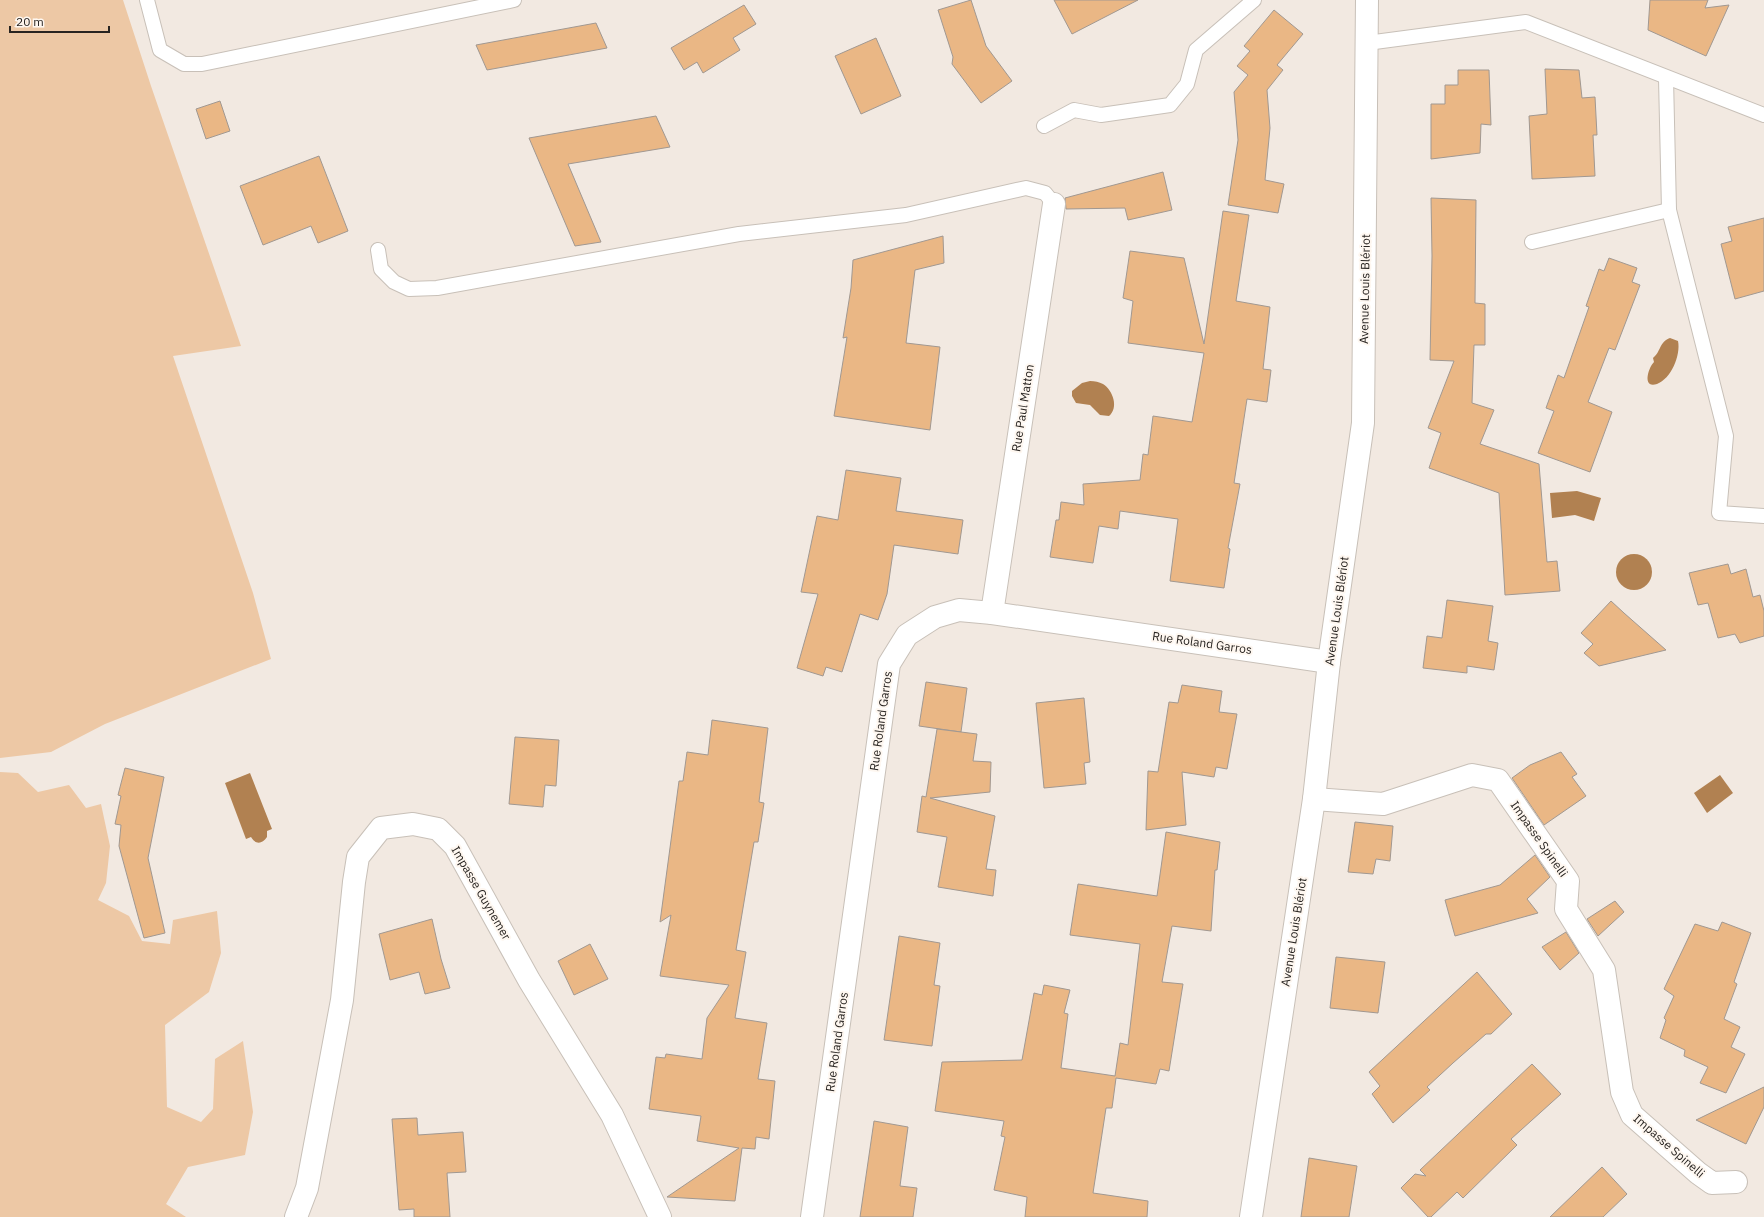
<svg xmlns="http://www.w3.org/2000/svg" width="1764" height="1217" viewBox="0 0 1764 1217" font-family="'IBM Plex Sans',sans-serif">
	<rect width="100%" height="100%" fill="#f2e9e1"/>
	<g fill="#edc8a5">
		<polygon points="0,0 123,0 151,86 241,346 173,356 253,593 271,659 105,724 51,752 0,758"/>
		<polygon points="0,772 18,773 38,792 69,785 86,808 101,804 110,846 106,883 98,900 129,916 142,941 170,944 173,920 217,911 221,953 209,992 165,1025 167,1107 201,1122 213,1109 215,1059 243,1041 253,1112 245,1155 188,1167 166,1204 186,1217 0,1217"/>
	</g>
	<g fill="#b18151">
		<path d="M1670,338L1678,341C1681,355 1671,379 1657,384C1642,389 1648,368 1654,362L1653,358C1661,352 1659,342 1670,338Z"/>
		<path d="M1090,381C1095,381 1099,382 1103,384C1113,390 1119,408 1109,416L1100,415L1090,405L1076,403L1072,396V391L1082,383Z"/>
		<polygon points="1577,491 1601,498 1594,521 1575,515 1552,518 1550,493"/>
		<circle cx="1634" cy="572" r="18"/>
		<path d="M250,773L272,829L267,831V837C262,844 256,845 251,837L246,839L225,783Z"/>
		<polygon points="1720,775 1733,793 1707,813 1694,793"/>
	</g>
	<g fill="#eab785" stroke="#a19891">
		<polygon points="971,0 986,46 1012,81 981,103 952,64 953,57 938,10"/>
		<polygon points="1054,0 1138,0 1072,34"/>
		<polygon points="1650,0 1708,0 1705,8 1729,5 1706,56 1648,30"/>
		<polygon points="744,5 756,24 733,38 740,50 703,73 697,62 684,70 671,48"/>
		<polygon points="1274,10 1303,34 1277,65 1283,70 1267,90 1270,128 1265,180 1284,184 1278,213 1228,205 1238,140 1234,92 1248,75 1237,66 1250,51 1244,46"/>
		<polygon points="596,23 607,48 487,70 476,45"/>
		<polygon points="876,38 901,96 861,114 835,56"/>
		<polygon points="1545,69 1579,70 1582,98 1595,97 1597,135 1593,135 1595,176 1532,179 1529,116 1547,114"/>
		<polygon points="1458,70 1489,70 1491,125 1481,124 1480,153 1431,159 1431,104 1445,104 1445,85 1458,85"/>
		<polygon points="220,101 230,131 206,139 196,109"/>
		<polygon points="656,116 670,147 568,164 601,242 575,246 529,138"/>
		<polygon points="319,156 348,231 318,243 311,226 263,245 240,186"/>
		<polygon points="1163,172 1172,210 1128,220 1125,208 1066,209 1065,198"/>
		<polygon points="1431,198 1476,200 1475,303 1485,304 1485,345 1474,345 1472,403 1494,410 1480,444 1539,464 1547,562 1557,561 1560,591 1505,595 1499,493 1429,468 1441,433 1428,428 1454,361 1430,360 1432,256"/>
		<polygon points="1223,211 1249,215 1236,301 1270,307 1263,369 1271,370 1267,402 1247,399 1234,483 1240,484 1228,548 1230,549 1224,588 1170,581 1178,519 1120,511 1118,529 1099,526 1093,563 1050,557 1056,520 1059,520 1061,502 1084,505 1083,484 1140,480 1143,454 1148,455 1153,416 1192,422 1204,353 1128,343 1133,301 1123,298 1130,251 1184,258 1204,344"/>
		<polygon points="1764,218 1764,291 1735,299 1721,244 1732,241 1728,227"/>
		<polygon points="943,236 944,263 915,270 906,343 940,347 930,430 834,416 847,337 843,338 851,288 853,260"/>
		<polygon points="1609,258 1637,268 1632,282 1640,285 1615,350 1609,348 1588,402 1612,412 1590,472 1538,453 1554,411 1546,408 1558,375 1564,378 1589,307 1586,306 1599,269 1604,271"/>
		<polygon points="846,470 901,478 896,511 963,520 958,554 894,545 887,594 878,620 860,614 842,672 826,667 823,676 797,668 818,594 801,592 817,516 838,520"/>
		<polygon points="1728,564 1731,574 1746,569 1753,597 1760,595 1764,611 1764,636 1740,643 1735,634 1718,638 1708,603 1698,605 1689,573"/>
		<polygon points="1447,600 1493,606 1488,641 1498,643 1494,670 1467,666 1467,673 1423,668 1427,636 1442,638"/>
		<polygon points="1611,601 1624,613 1666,650 1599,666 1584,653 1593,644 1581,633"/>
		<polygon points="926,682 967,688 961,732 919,726"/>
		<polygon points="1182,685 1222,691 1219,712 1237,714 1227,769 1216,767 1214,777 1182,772 1186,825 1146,830 1148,771 1158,772 1169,702 1178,703"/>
		<polygon points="1084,698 1090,762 1084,763 1086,784 1044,788 1036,703"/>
		<polygon points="712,720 768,728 759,802 764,803 758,842 754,842 736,950 746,952 735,1018 767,1023 758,1079 775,1081 769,1139 756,1137 755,1149 742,1148 735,1201 667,1197 739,1148 697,1141 701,1116 649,1109 656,1057 665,1058 666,1054 702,1059 707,1018 729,985 660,976 671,915 660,922 679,781 683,781 687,752 708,755"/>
		<polygon points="937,729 977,734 973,761 991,762 990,792 930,798 995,816 986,869 996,870 993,896 938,887 947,837 917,832 922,796 926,797"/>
		<polygon points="515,737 559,740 556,786 545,785 543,807 509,804"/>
		<polygon points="1561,752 1577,774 1572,777 1586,796 1544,825 1512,778 1530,765"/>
		<polygon points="125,768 164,777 148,858 165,933 144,938 119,846 121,825 115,824 121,796 118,795"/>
		<polygon points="1355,822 1393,826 1390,861 1376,859 1373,874 1348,872"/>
		<polygon points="1166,832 1220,842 1217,870 1215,870 1211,931 1172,926 1162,982 1183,984 1169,1071 1160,1069 1156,1084 1116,1078 1112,1108 1106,1108 1093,1193 1148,1201 1147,1217 1025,1217 1027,1197 994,1190 1005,1137 1001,1136 1004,1121 935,1111 942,1062 1022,1060 1034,993 1042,995 1044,985 1070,990 1064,1013 1068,1014 1061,1068 1115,1076 1120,1043 1128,1045 1140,944 1070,935 1078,884 1157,896"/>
		<polygon points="1535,855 1550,877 1527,899 1538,913 1455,936 1445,900 1500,885"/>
		<polygon points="1615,901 1624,912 1598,936 1587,919"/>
		<polygon points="432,919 441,959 450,988 425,994 419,972 390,980 379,934"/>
		<polygon points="1722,922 1751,933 1734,982 1737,984 1724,1019 1740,1027 1731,1047 1745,1054 1726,1093 1700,1083 1708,1067 1684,1056 1685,1050 1660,1038 1666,1020 1664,1018 1674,996 1664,989 1695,924 1718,931"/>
		<polygon points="1566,932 1579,953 1560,970 1542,947"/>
		<polygon points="899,936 940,943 934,985 940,986 932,1046 884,1040"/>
		<polygon points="590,944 608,979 574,995 558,961"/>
		<polygon points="1336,957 1385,962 1378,1013 1330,1008"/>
		<polygon points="1477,972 1512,1014 1491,1034 1486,1034 1453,1063 1427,1087 1430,1090 1393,1123 1372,1094 1380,1086 1369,1072"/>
		<polygon points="1532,1064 1561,1094 1511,1139 1517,1145 1463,1198 1457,1192 1431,1217 1428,1217 1401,1188 1415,1174 1426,1176 1420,1170"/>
		<polygon points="1764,1087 1764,1107 1746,1144 1696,1120"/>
		<polygon points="417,1118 418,1135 463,1132 466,1172 447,1173 450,1217 414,1217 414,1209 399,1210 392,1119"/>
		<polygon points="874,1121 908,1127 900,1186 917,1188 913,1217 860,1217"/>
		<polygon points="1309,1158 1357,1166 1349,1217 1301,1217"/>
		<polygon points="1602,1167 1627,1194 1603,1217 1550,1217"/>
	</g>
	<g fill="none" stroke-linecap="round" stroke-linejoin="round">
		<defs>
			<g id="lane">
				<polyline points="147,0 160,50 184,64 202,64 514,0"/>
				<polyline points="1367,43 1526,22 1764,115"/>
				<polyline points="1666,78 1669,210 1726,436 1719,513 1764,516"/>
				<polyline points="1044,126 1074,110 1101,115 1170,105 1187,84 1196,50 1254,0"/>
				<polyline points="1532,242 1669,210"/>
				<polyline points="378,250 381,269 394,282 409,289 437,288 739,234 906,215 1026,188 1045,193 1054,204"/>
			</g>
			<g id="street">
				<polyline points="992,613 1054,204"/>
				<polyline points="1314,799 1383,804 1472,775 1498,780 1568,881 1566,909 1604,970 1622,1092 1632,1115 1698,1173 1712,1183 1736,1182"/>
				<polyline points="296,1217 307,1188 342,1000 354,882 358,857 381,828 413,824 438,829 455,846 529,980 612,1115 660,1217"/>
				<polyline points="812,1217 889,664 907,635 935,617 959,610 992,613 1329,662"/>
				<polyline points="1251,1217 1314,799 1329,662 1363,423 1367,0"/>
			</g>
		</defs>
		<use href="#lane" stroke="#c8c0b8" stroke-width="16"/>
		<use href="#street" stroke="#c8c0b8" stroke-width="24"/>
		<use href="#lane" stroke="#fff" stroke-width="14"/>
		<use href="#street" stroke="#fff" stroke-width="22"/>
	</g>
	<g text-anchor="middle" stroke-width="4" stroke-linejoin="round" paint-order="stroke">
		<g font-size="12" fill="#282421" stroke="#fef7f0">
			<text transform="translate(1365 289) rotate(-89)" y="4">Avenue Louis Blériot</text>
			<text transform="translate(1023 408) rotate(-81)" y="4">Rue Paul Matton</text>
			<text transform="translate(1337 611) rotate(-82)" y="4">Avenue Louis Blériot</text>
			<text transform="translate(1202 643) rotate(8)" y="4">Rue Roland Garros</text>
			<text transform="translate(881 721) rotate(-82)" y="4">Rue Roland Garros</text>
			<text transform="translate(1539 839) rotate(55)" y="4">Impasse Spinelli</text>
			<text transform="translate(481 893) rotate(60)" y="4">Impasse Guynemer</text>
			<text transform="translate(1294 932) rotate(-81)" y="4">Avenue Louis Blériot</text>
			<text transform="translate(837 1042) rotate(-82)" y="4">Rue Roland Garros</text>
			<text transform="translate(1669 1146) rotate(41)" y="4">Impasse Spinelli</text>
		</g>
	</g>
	<path d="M10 26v6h99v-6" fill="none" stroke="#282421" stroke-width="2"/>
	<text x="16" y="26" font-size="12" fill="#282421" stroke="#fef7f0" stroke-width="3" paint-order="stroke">20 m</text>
</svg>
